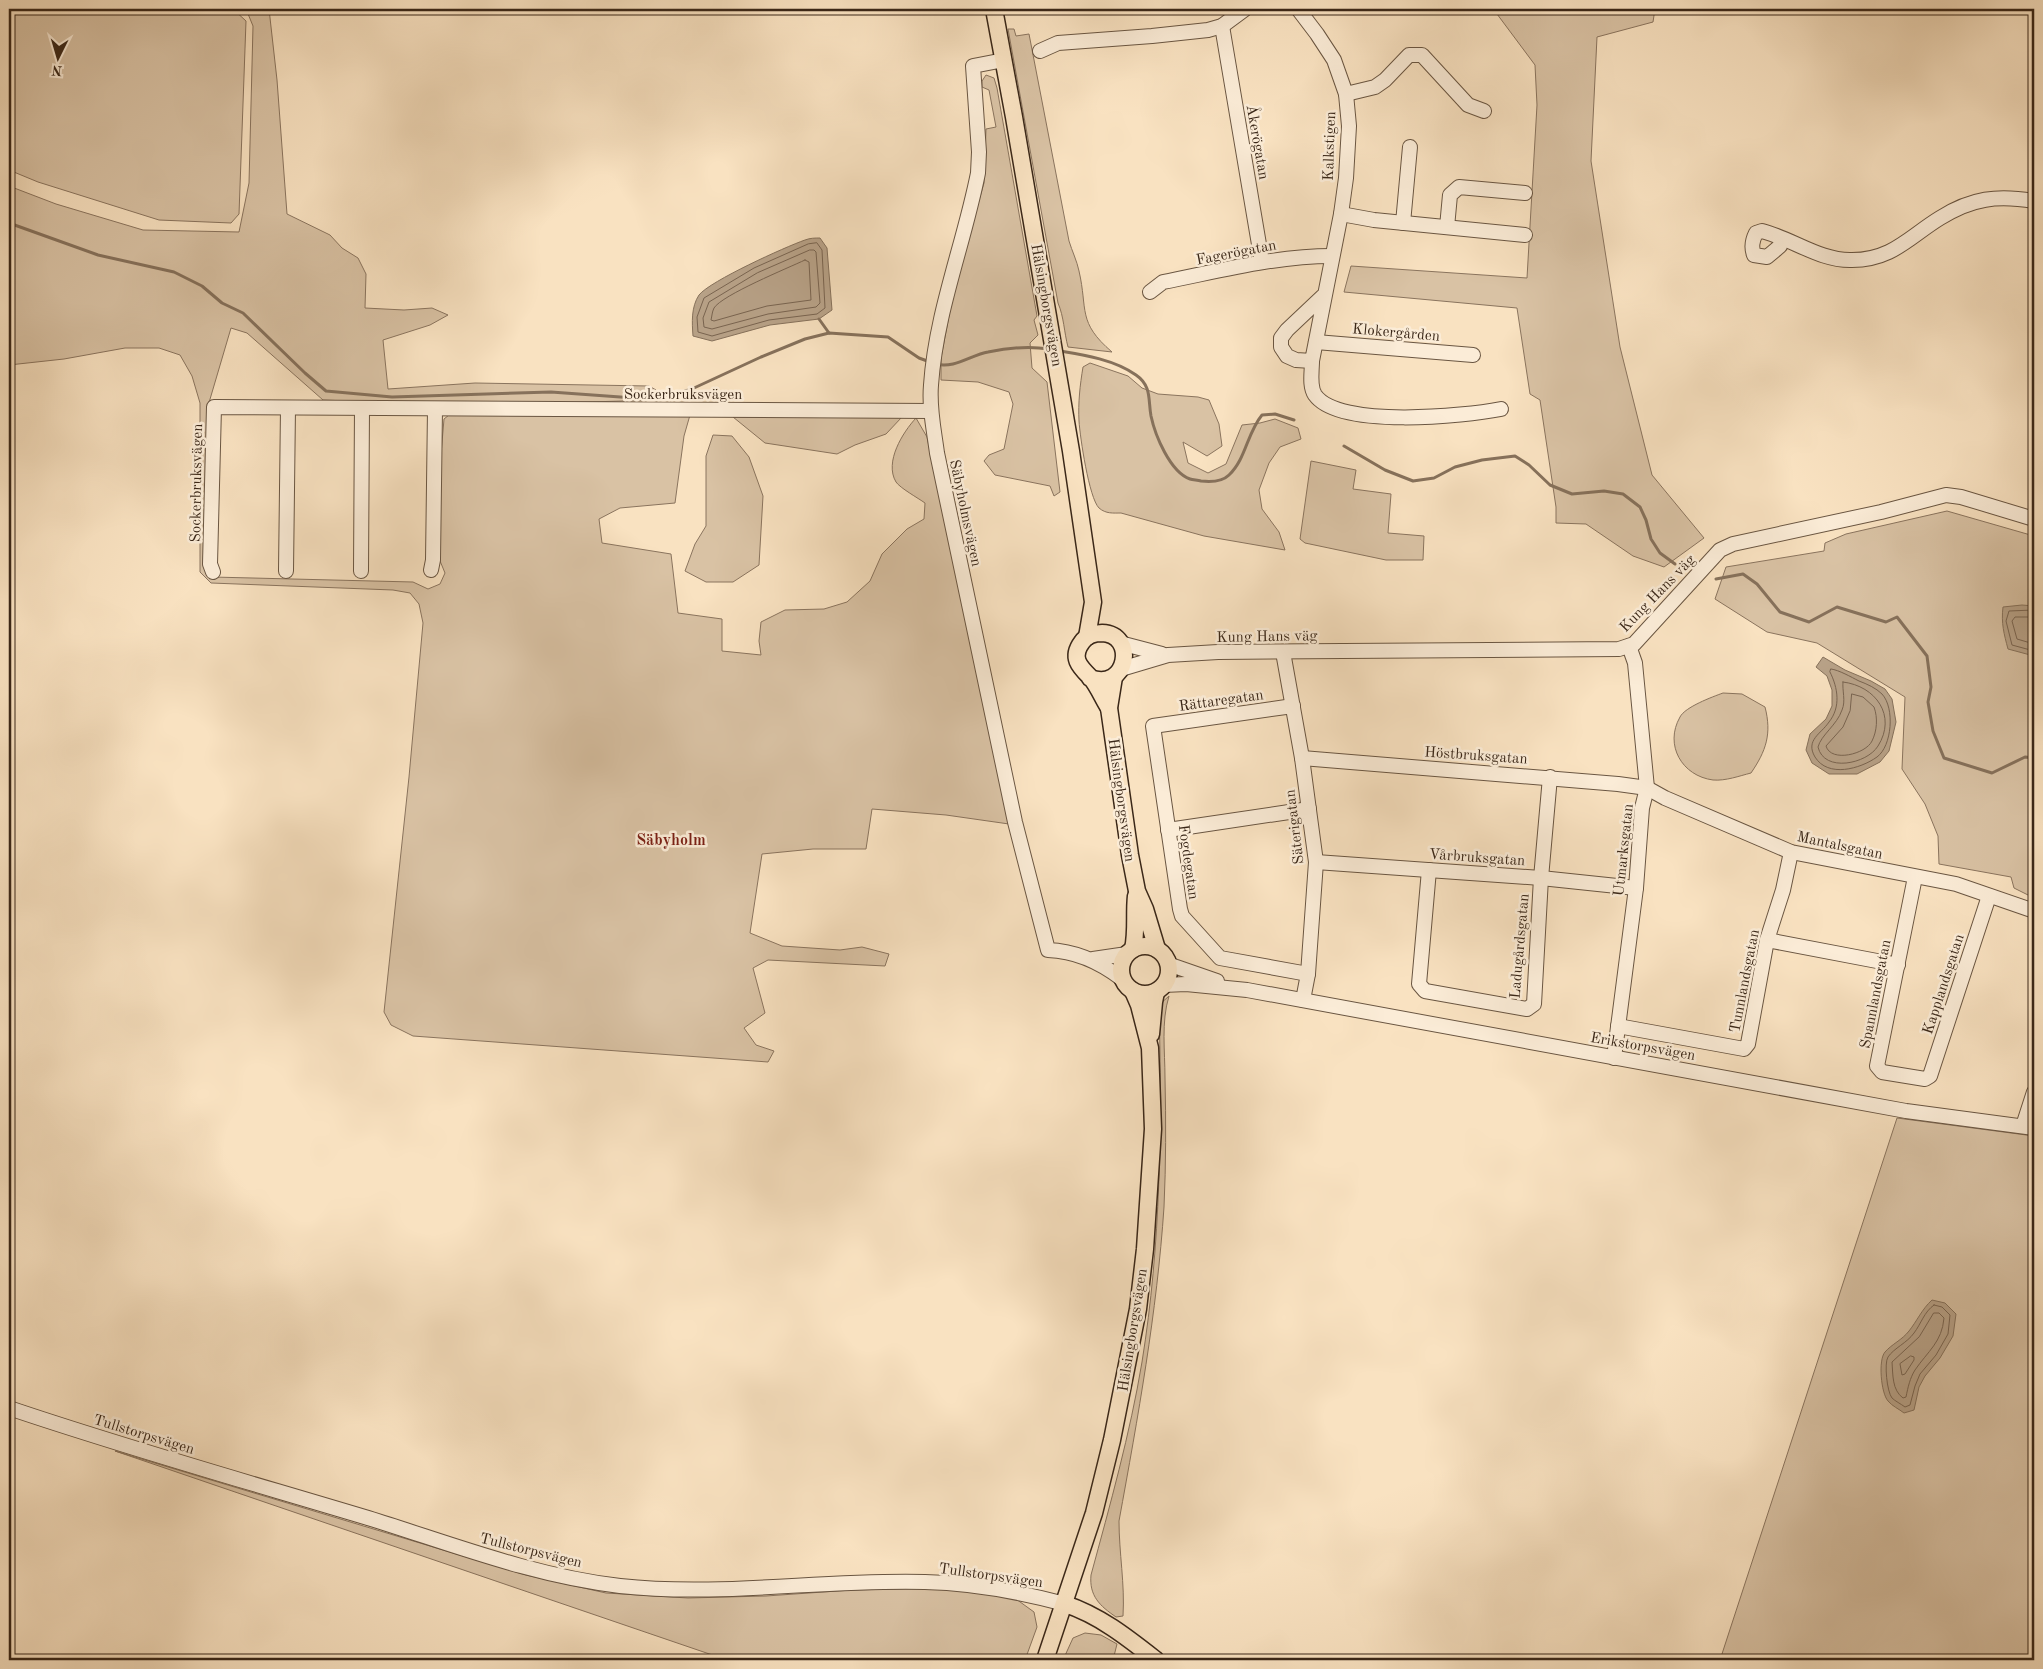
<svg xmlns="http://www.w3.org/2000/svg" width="2043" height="1669" viewBox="0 0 2043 1669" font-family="'Old Standard TT',serif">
	<rect width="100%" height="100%" fill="#f9e2c1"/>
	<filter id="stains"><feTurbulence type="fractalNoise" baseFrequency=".004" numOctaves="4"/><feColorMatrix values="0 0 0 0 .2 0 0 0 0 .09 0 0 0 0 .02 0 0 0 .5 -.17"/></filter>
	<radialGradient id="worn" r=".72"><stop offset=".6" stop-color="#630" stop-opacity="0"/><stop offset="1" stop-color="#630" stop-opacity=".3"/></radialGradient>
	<g fill="#d9c2a4" stroke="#8a745e">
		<polygon points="9,9 233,9 246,21 239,214 231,223 159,220 38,182 9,170"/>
		<path d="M246,9H269L277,80L287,214L330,235L342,248L358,258L366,274L365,308L404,310L432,308L448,315L430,325L383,340L388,389L475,383L649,386L656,390L657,400L554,403H398L323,400L247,333L231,328L208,406L205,570L212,577L413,582L428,589L440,584L445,573L438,556L439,478L444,419L449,415L664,413L690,415L684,436L675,503L620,508L599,519L602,543L671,554L678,613L722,619V651L761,655L759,641L761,622L785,610L824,609L847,602L870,581L882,554L907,529L924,519L925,503C918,498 900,488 896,482C884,462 903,432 916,418L927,437L1009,824L946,815L872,809L866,849H813L762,854L750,933L782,946L840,950L862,947L889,954L885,966L768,960L753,968L765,1013L744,1028L756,1045L774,1051L768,1062L413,1036L391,1025L384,1012L409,777L423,623L419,604L410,593L393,590L211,583L200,572V403L192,376L180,355L159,348H125L64,359L9,365V186L56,204L143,230L239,232L249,183L253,26Z"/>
		<polygon points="1418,9 1655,9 1653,22 1597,37 1591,161 1620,347 1652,475 1704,538 1664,567 1633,556 1586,524 1556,523 1556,507 1540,400 1530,394 1517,308 1344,292 1351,266 1527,278 1537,105 1535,65 1497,14 1426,12"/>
		<path d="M1008,29H1014L1016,36L1029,34L1069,241C1072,251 1077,261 1079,271C1088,310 1077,322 1112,352L1068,347C1064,332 1064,317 1058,303Z"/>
		<polygon points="986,75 994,78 997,88 1037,316 1034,320 1038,335 1030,343 1032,368 1047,382 1060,492 1054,496 1050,486 995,475 984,461 989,455 1004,449 1013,404 1009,392 978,382 941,380 941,358 955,284 984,183 986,129 996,127 989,90 982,87 982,81"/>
		<path d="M1090,363L1128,376L1142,388L1158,394L1198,397L1209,400L1219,424L1222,446L1207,456L1183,442L1188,463L1208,473L1226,464L1242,425L1260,423L1275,419L1298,428L1301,439L1280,447L1269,463L1259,490L1262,509L1279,532L1285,550L1204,536L1121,513C1113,513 1106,514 1099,508C1089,498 1080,437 1079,421C1078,403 1080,385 1083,367Z"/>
		<polygon points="733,417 902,417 886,434 855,445 837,454 765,443"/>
		<polygon points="713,435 732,436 749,457 763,496 759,565 733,582 706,582 685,571 695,544 706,526 706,456"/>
		<polygon points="1311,461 1356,470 1353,489 1391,494 1388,533 1424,536 1423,560 1386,560 1305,543 1300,539"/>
		<polygon points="1947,511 2034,536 2034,898 2014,888 2011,877 1939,864 1938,836 1925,804 1902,769 1905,697 1817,643 1767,632 1715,599 1726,567 1824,551 1825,543 1846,534"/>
		<path d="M1723,693L1742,694L1765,707C1772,734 1766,751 1751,773C1739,776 1726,781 1713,780C1682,776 1664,745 1680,717C1685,707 1712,697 1723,693Z"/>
		<path d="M1169,996C1161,1022 1165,1051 1165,1078C1166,1121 1166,1164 1164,1207C1157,1312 1138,1417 1119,1521C1119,1553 1125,1584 1123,1616L1116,1617C1100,1606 1089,1596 1091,1575C1110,1505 1130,1434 1142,1362C1161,1244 1162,1125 1159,1005Z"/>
		<polygon points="1897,1118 2034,1136 2034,1660 1720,1660"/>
		<polygon points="115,1451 526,1575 606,1593 688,1598 766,1596 852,1590 946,1588 1016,1599 1034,1612 1037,1627 1025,1660 727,1660"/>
		<polygon points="1085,1633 1101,1635 1117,1644 1113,1660 1063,1660 1073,1638"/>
	</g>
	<g fill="#b8a288" stroke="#86715b">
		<path d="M820,238L827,248L832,310L819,319L770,325L712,341L693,336C692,323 691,307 699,295C710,281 785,247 805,240C810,238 815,238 820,238Z"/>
		<path d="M2022,605L2034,606V656L2008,649C2004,634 2001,623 2003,607Z"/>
		<polygon points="1823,657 1845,670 1871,681 1885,689 1892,699 1896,722 1889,751 1880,762 1857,774 1829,774 1812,763 1806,750 1810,734 1826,719 1832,706 1832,690 1827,676 1816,667"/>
		<path d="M1932,1300L1945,1303L1956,1314L1953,1336L1940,1358L1925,1376L1919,1387L1914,1410L1904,1413C1899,1409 1892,1406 1888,1401C1881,1393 1878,1360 1885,1352C1892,1344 1902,1340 1909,1331C1917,1321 1922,1309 1932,1300Z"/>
	</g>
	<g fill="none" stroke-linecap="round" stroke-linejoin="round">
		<g stroke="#796450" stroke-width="1">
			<polygon points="817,243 822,250 825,308 817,314 769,320 712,336 698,332 697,317 704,298 754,268 808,244"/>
			<polygon points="810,250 814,250 816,252 820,303 816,307 768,314 712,329 704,327 703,318 709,302 757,273"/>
			<path d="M805,260L809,262L811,300L767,306L714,321L711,320C712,316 712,312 714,308C722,295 788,268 805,260Z"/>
			<polyline points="2034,610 2009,611 2006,621 2012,645 2034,651"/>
			<polyline points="2034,617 2015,617 2012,621 2017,639 2034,644"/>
			<path d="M1831,669C1839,670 1851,677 1859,681C1867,684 1876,688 1882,694C1895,708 1892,746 1877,757C1860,769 1828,778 1815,757C1805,740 1821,734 1829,722C1841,707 1838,688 1830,672Z"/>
			<path d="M1843,682C1876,686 1897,716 1878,746C1867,764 1824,773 1818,747C1821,735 1837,725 1842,710C1846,701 1842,690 1843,682Z"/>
			<path d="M1852,694L1863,697L1874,707C1878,718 1877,731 1872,741C1866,754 1831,763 1826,746L1843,727L1850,711Z"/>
			<path d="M1934,1305L1942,1307L1950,1315L1948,1334L1936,1355L1920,1374L1915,1386L1910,1405L1905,1407C1901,1404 1895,1401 1892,1398C1887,1392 1884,1363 1888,1357C1894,1348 1907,1343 1914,1333C1921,1324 1924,1312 1934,1305Z"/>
			<path d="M1934,1313H1939L1944,1318C1942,1342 1928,1351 1915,1370C1910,1378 1908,1387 1906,1397L1903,1398C1892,1390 1893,1375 1892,1362L1919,1337Z"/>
			<polygon points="1911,1356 1914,1357 1914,1360 1905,1374 1902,1375 1900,1364"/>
		</g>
		<g stroke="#86715b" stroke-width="3">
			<polyline points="9,223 98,255 174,272 202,286 222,303 243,313 305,373 326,391 392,397 551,392 648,399 677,394 694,388 761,357 805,339 829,333 888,337 919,358 930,362"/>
			<polyline points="819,319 829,333"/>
			<path d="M1060,351C1085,355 1115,360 1136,375C1152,386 1148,400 1151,416C1155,435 1170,472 1190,479C1193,480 1197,480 1201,481C1210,482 1222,482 1229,475C1246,459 1247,433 1262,415L1275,414L1294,420"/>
			<path d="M936,364C954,369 971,355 988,352C1007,348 1030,346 1049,349"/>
			<polyline points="1344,446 1385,470 1413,481 1434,478 1455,467 1482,460 1515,456 1529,465 1550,485 1572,494 1604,491 1623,494 1640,507 1646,520 1651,539 1660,553 1675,564"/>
			<polyline points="1716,579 1743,574 1757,584 1780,612 1809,622 1837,607 1886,622 1897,617 1927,656 1931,687 1928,702 1933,731 1944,758 1992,773 2025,757 2034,758"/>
		</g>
		<defs>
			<g id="minor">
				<polyline points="1298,9 1317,34 1334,60 1346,94 1349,126 1346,178 1341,214 1312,361 1296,360 1287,356 1281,347 1281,338 1287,330 1323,296"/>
				<polyline points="1222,26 1262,262"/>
				<polyline points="1040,51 1058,43 1152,36 1208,30 1222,26 1245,9"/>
				<path d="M1004,60L973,66L979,152L978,173C964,244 936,312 931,385C929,408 934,430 937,453L1015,822L1048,950C1077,951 1100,962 1122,979"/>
				<polyline points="1346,94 1375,87 1385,80 1409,55 1422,55 1468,105 1484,111"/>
				<polyline points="1341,214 1374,220 1525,235"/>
				<polyline points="1403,223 1410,147"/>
				<polyline points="1447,227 1450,195 1459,187 1525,193"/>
				<path d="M1781,239L1780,246L1767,257L1754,255C1751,247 1752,241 1756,233L1762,231C1793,239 1820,261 1852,260C1892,260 1909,237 1940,218C1972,198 1997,195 2034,201"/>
				<path d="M1150,292L1163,282C1219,271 1275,256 1332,256"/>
				<polyline points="1316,342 1473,355"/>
				<path d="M1312,361C1312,372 1309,386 1315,395C1339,429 1465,416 1501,409"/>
				<polyline points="431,570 433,560 435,409"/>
				<polyline points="286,571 288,408"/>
				<polyline points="361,571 362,408"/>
				<polyline points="213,572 210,564 214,407 931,411"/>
				<polyline points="1120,643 1162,654"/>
				<polyline points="1283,652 1302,758 1316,862 1308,974 1303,1000"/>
				<polyline points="1121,669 1168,655 1218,652 1619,649 1634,644 1720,550 1733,544 1881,512 1946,495 1961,497 2034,519"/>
				<polyline points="1293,706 1153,726 1180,909 1182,916 1220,958 1308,974"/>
				<polyline points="1302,758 1618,784 1647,788 1665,798 1791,852 1956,884 2034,911"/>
				<polyline points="1168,830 1309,809"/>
				<polyline points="1316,862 1541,878 1636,888"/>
				<polyline points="1429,870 1419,984 1425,991 1527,1009 1534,1004 1541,878 1550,777"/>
				<polyline points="1915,877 1877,1066 1882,1072 1925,1079 1930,1076 1989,896"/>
				<polyline points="1767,940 1898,965"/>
				<polyline points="1093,959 1127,954"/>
				<polyline points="1168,964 1217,981"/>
				<polyline points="1164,985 1186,984 1247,990 1906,1111 2034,1128"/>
				<polyline points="1618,1026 1744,1049 1748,1044 1767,940 1783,890 1791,852"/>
				<polyline points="1614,1058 1636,888 1642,808 1647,788 1635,663 1629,646"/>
				<polyline points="2023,1126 2034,1092"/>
				<path d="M9,1408C127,1448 248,1482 368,1518C452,1544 533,1576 620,1586C722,1597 823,1579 925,1582C972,1583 1020,1592 1065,1604"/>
			</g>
			<g id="major">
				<polyline points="994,9 1014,117 1071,451 1093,602 1087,637"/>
				<polyline points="1114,677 1109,708 1130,855 1137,891 1145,909 1157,949"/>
				<path d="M1090,678C1128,692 1137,634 1102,633C1094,633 1086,636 1082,642C1070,658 1080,667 1091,678C1098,686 1103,699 1109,708"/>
				<circle cx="1145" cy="970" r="24"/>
				<path d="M1133,949C1137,931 1134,914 1136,896"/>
				<polyline points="1151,1034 1154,1002 1156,992"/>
				<path d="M1065,1604C1099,1615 1128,1638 1156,1660"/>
				<polyline points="1045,1660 1094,1513 1112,1440 1138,1309 1145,1249 1153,1129 1150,1048 1139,1005 1133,991"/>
			</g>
		</defs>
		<use href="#minor" stroke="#6a5642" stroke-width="16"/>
		<use href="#major" stroke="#3a2718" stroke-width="19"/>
		<use href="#minor" stroke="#fbecd7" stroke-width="14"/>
		<use href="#major" stroke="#f9e2c1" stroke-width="16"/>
	</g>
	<g text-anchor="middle" stroke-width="5" stroke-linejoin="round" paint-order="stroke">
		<g font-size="15" fill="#3a2718" stroke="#fbecd7">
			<text transform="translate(1258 142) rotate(80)" y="5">Åkerögatan</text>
			<text transform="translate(1329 146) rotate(-88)" y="5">Kalkstigen</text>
			<text transform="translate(1236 252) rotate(-11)" y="5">Fagerögatan</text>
			<text transform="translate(1047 305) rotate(80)" y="5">Hälsingborgsvägen</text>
			<text transform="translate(1396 332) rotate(5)" y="5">Klokergården</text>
			<text x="683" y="399">Sockerbruksvägen</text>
			<text transform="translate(196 483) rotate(-89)" y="5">Sockerbruksvägen</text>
			<text transform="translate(966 513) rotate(78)" y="5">Säbyholmsvägen</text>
			<text transform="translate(1657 593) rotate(-46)" y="5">Kung Hans väg</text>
			<text transform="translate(1267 636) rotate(-1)" y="5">Kung Hans väg</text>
			<text transform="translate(1221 700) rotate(-8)" y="5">Rättaregatan</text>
			<text transform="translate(1476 755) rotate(4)" y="5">Höstbruksgatan</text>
			<text transform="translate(1122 800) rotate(82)" y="5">Hälsingborgsvägen</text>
			<text transform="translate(1294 827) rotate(-97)" y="5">Säterigatan</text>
			<text transform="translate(1840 845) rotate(12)" y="5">Mantalsgatan</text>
			<text transform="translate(1623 850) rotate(-84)" y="5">Utmarksgatan</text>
			<text transform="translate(1477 857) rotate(4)" y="5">Vårbruksgatan</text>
			<text transform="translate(1189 862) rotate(82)" y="5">Fogdegatan</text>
			<text transform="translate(1519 946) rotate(-85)" y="5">Ladugårdsgatan</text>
			<text transform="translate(1744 981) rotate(-79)" y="5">Tunnlandsgatan</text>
			<text transform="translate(1943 984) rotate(-72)" y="5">Kapplandsgatan</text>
			<text transform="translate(1875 994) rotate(-79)" y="5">Spannlandsgatan</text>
			<text transform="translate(1643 1046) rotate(10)" y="5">Erikstorpsvägen</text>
			<text transform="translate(1132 1330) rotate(-81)" y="5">Hälsingborgsvägen</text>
			<text transform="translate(144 1434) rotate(17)" y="5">Tullstorpsvägen</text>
			<text transform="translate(531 1550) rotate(14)" y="5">Tullstorpsvägen</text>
			<text transform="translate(991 1575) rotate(8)" y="5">Tullstorpsvägen</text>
		</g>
		<g font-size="16" font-weight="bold" fill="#7a1f14" stroke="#fbecd7">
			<text x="671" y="845">Säbyholm</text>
		</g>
	</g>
	<rect width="2043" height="1669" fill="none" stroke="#f9e2c1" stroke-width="30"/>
	<rect x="10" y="10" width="2023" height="1649" fill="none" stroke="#3a2718" stroke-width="2.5"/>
	<rect x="15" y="15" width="2013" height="1639" fill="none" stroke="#3a2718"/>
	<g transform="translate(58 58) rotate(185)" stroke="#fbecd7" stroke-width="4" paint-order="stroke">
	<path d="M0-4L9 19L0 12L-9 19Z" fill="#3a2718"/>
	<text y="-8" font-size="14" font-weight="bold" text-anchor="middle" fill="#3a2718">N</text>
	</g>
	<rect width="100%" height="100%" filter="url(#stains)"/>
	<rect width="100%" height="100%" fill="url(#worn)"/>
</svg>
